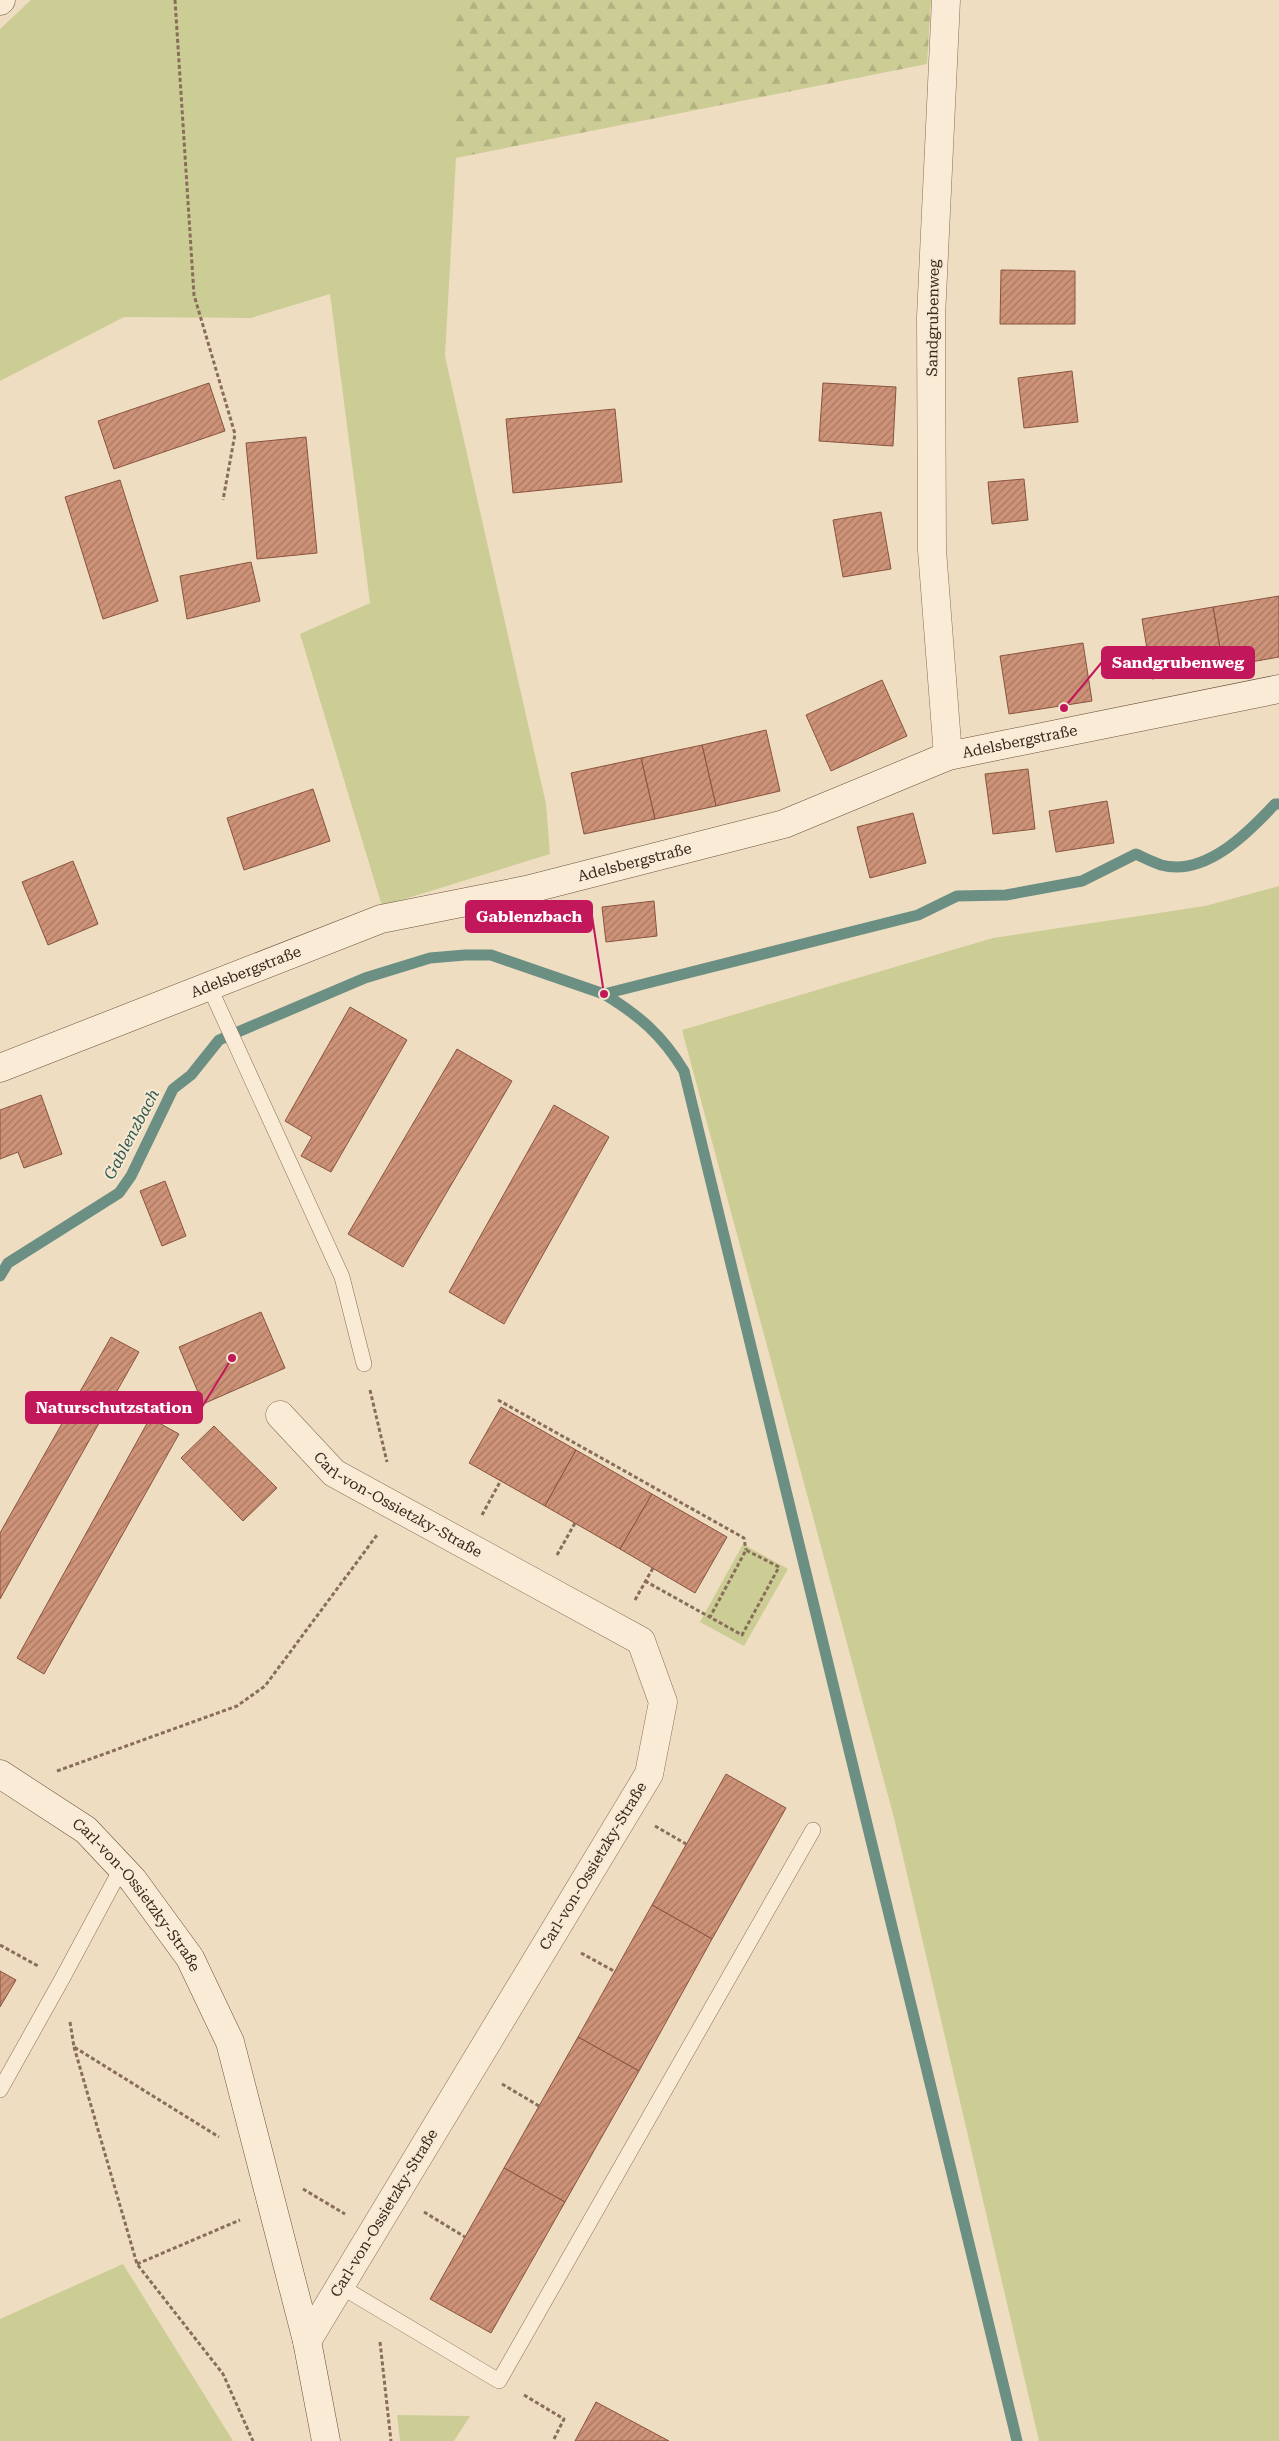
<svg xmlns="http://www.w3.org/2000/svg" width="1279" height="2441" viewBox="0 0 1279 2441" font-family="'Roboto Serif',serif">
	<defs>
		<pattern id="forest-firs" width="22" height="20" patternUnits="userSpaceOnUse" patternTransform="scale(1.25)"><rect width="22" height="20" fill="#cccd95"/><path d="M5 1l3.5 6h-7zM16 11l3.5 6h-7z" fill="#b0b080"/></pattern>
		<pattern id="building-hatch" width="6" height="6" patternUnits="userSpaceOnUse" patternTransform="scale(1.25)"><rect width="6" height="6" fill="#cd9277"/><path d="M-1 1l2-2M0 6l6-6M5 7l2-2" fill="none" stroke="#a77761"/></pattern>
	</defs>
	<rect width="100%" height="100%" fill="#efddc2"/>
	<g fill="#cccd95">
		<polygon points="31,0 456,0 456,158 445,356 546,804 550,854 382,906 300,634 370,603 330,294 251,318 124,317 0,381 0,29"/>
		<polygon points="1279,886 1279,2441 1039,2441 894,1818 682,1030 993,938 1205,906"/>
		<polygon points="743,1544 788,1569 744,1646 700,1622"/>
		<polygon points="123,2264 233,2441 0,2441 0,2319"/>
		<polygon points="397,2415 470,2416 454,2441 400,2441"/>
	</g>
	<polygon fill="url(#forest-firs)" points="456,0 931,0 927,64 456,158"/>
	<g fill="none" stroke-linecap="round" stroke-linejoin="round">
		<g stroke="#6b8f83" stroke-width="11">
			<path d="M604,994C640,1016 662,1035 684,1071L1017,2441"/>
			<path d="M0,1276L8,1263L119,1193L131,1176L173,1089L191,1075L219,1040L365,978L430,958L465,955H491L604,994L918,915L957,896L1006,895L1082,881L1136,854C1144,858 1153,862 1161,865C1205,877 1248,833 1275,804H1279"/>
		</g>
	</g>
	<g fill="url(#building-hatch)" stroke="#88543e">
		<polygon points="1001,270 1075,271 1075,324 1000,324"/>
		<polygon points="1072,371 1078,422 1024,428 1018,378"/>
		<polygon points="209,383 225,431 114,469 98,421"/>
		<polygon points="823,383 896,387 893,446 819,441"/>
		<polygon points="615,409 622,482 513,493 506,419"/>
		<polygon points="306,437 317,553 257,559 246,443"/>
		<polygon points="1024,479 1028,520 992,524 988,482"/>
		<polygon points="120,480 158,601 103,619 65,497"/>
		<polygon points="881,512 891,569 843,577 833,520"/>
		<polygon points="251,562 260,601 187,619 180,576"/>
		<polygon points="1279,596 1279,657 1223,667 1213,607"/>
		<polygon points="1213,607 1223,667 1152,679 1142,619"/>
		<polygon points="1083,643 1092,701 1009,714 1000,656"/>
		<polygon points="882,680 907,736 831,771 806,715"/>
		<polygon points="766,730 780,791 716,806 702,745"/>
		<polygon points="702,745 716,806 655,819 641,758"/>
		<polygon points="641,758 655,819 584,834 571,773"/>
		<polygon points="1028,769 1035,829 993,834 985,774"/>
		<polygon points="313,789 330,841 244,870 227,818"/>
		<polygon points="1107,801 1114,843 1056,852 1049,811"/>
		<polygon points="913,813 926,863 870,878 857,827"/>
		<polygon points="73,861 98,924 48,945 22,882"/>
		<polygon points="654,901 657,936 606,942 602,907"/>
		<polygon points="350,1007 407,1040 331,1172 301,1156 312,1137 285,1121"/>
		<polygon points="457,1049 512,1081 403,1267 348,1234"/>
		<polygon points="41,1095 62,1154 24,1168 18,1152 0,1159 0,1110"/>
		<polygon points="554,1105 609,1137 504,1324 449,1292"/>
		<polygon points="165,1181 186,1236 162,1246 140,1191"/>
		<polygon points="261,1312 285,1368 203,1404 179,1347"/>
		<polygon points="111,1337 139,1352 0,1599 0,1533"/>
		<polygon points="501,1407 576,1450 545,1506 469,1463"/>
		<polygon points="150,1418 179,1434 44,1674 17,1658"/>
		<polygon points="214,1426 277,1488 243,1521 181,1458"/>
		<polygon points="576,1450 652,1494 620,1549 545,1506"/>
		<polygon points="652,1494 727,1537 695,1593 620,1549"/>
		<polygon points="726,1774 786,1808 712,1939 652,1905"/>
		<polygon points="652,1905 712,1939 639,2071 578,2037"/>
		<polygon points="0,1971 16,1980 0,2007"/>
		<polygon points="578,2037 639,2071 565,2202 504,2168"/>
		<polygon points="504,2168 565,2202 491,2333 430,2299"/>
		<polygon points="596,2402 669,2441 575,2441"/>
	</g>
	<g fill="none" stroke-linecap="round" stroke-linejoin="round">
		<defs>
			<g id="lane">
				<polyline points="209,986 342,1277 364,1364"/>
				<polyline points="0,2090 62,1979 122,1867"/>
				<polyline points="340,2286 499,2381 813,1830"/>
			</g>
			<g id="street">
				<polyline points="946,0 931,317 932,550 948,756"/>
				<path id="s1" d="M280,1415L334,1473L641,1641L663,1702L649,1774L307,2341"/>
			</g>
			<g id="secondary">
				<polyline points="0,1 1,0"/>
				<path id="s2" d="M0,1068L381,919L526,890L784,824L948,756L1279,689"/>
				<path id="s3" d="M0,1774L86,1830L133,1880L190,1958L230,2042L307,2341L326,2441"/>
			</g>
		</defs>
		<use href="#lane" stroke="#896d59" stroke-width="16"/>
		<use href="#street" stroke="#896d59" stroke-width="29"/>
		<use href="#secondary" stroke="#6a4f3c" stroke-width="29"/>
		<g stroke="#896d59" stroke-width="3" stroke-dasharray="4 2.5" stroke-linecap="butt">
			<polyline points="175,0 194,295 235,434 223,500"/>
			<polyline points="370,1390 387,1462"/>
			<polyline points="498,1400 744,1538 746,1550"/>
			<polyline points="482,1515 501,1480"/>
			<polyline points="557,1555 575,1523"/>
			<polyline points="645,1581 742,1635 779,1567 746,1550 710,1617"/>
			<polyline points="635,1600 653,1568"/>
			<polyline points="57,1771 237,1706 265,1686 377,1535"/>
			<polyline points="655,1826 686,1844"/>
			<polyline points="0,1945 38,1966"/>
			<polyline points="581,1953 614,1971"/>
			<polyline points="70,2022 74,2047 219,2137"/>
			<polyline points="74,2047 137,2264 223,2374 253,2441"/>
			<polyline points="502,2084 539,2106"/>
			<polyline points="303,2189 345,2214"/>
			<polyline points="424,2212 465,2237"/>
			<polyline points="137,2264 240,2220"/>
			<polyline points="380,2342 391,2441"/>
			<polyline points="524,2395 564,2419 553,2441"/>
		</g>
		<use href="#lane" stroke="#f9ebd5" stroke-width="15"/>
		<use href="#street" stroke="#f9ebd5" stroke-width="28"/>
		<use href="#secondary" stroke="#f9ebd5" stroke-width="28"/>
	</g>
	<g text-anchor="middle" stroke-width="4" stroke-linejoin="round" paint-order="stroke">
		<g font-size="15" fill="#38271d" stroke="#f6e8d1">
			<text transform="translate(933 318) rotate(-89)" y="5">Sandgrubenweg</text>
			<text dy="5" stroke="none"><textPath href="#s2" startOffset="1074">Adelsbergstraße</textPath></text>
			<text dy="5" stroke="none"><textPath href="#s2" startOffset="669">Adelsbergstraße</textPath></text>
			<text dy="5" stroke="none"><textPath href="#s2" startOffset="264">Adelsbergstraße</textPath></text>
			<text dy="5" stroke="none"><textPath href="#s1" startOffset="150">Carl-von-Ossietzky-Straße</textPath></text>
			<text transform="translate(593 1866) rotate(-59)" y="5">Carl-von-Ossietzky-Straße</text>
			<text dy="5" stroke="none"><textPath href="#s3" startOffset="185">Carl-von-Ossietzky-Straße</textPath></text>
			<text transform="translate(384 2213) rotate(-59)" y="5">Carl-von-Ossietzky-Straße</text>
		</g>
		<g font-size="16" font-style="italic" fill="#2c5851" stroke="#f6e8d1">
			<text transform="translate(131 1134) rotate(-62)" y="6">Gablenzbach</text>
		</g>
	</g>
	<path fill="none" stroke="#c2185b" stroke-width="2" d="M1064 708L1102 662M604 994L592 916M232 1358L202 1407"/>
	<g fill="#c2185b" stroke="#f6e8d1" stroke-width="2">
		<circle cx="1064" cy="708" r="5"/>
		<circle cx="604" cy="994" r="5"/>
		<circle cx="232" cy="1358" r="5"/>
	</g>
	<g fill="#c2185b" stroke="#c2185b" stroke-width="2">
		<rect x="1102" y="647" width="152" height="31" rx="5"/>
		<rect x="466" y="901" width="126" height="31" rx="5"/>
		<rect x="26" y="1392" width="176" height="31" rx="5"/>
	</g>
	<g font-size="16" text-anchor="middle" font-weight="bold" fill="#fff">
		<text x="1178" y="668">Sandgrubenweg</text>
		<text x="529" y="922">Gablenzbach</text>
		<text x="114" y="1413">Naturschutzstation</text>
	</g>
</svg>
